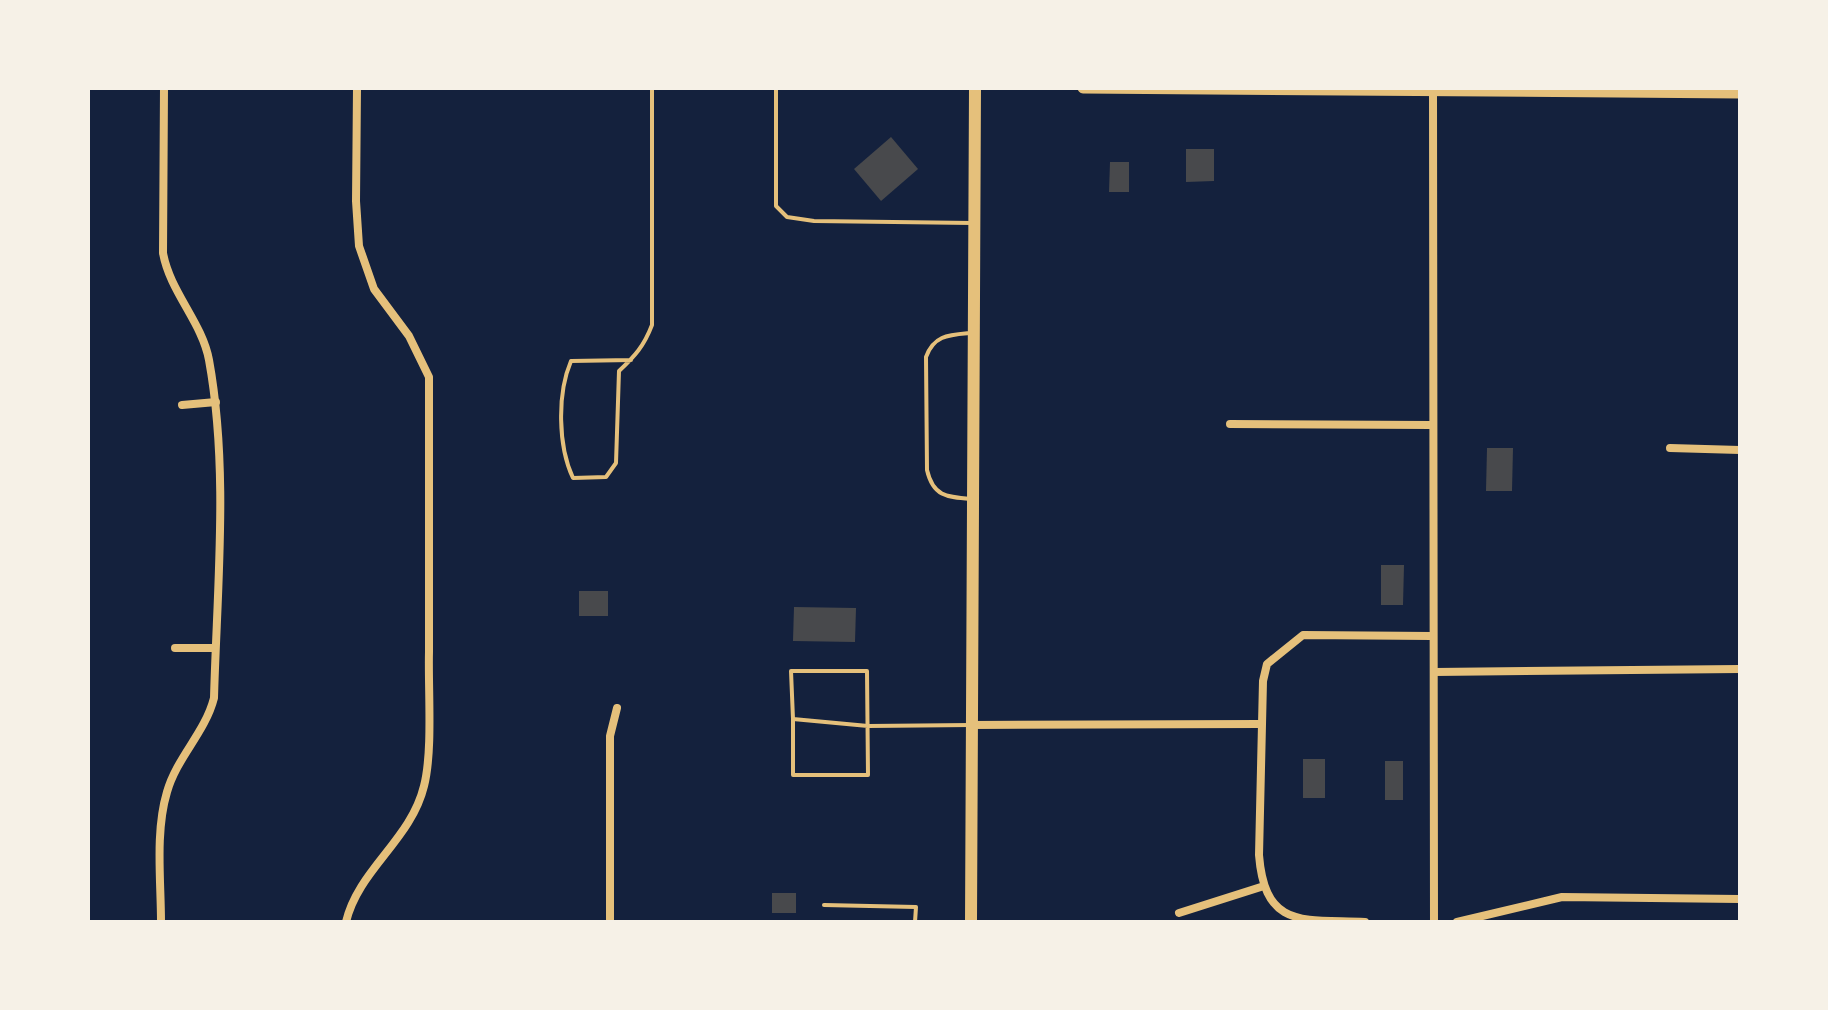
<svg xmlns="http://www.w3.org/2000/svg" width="1828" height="1010" viewBox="0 0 1828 1010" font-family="Manrope,sans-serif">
	<rect width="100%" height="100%" fill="#14213d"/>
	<g fill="#48494c">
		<polygon points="891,137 918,169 881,201 854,169"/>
		<polygon points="1186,149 1214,149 1214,181 1186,182"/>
		<polygon points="1110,162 1129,162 1129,192 1109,192"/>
		<polygon points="1487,448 1513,448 1512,491 1486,491"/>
		<polygon points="1381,565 1404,565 1403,605 1381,605"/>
		<rect x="579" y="591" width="29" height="25"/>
		<polygon points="794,607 856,608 855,642 793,641"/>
		<rect x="1303" y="759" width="22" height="39"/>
		<rect x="1385" y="761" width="18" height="39"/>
		<rect x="772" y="893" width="24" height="20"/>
	</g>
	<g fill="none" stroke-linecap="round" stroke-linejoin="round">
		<g stroke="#e5c07b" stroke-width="4">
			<polyline points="776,88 776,206 787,217 814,221 973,223"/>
			<path d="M971,333C949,335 934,335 926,357L927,470C933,496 946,497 971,499"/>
			<path d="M631,360L571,361C557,394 558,446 573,478L606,477L616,463L619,371C635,356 644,346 652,325V88"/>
			<polyline points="793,719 793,775 868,775 867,671 791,671 793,719 868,726 971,725"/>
			<polyline points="824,905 916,907 915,922"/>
		</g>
		<g stroke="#e5c07b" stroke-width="8">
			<polyline points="1433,91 1434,922"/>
			<polyline points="182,405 216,402"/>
			<polyline points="1230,424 1432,425"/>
			<polyline points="1670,448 1740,450"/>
			<polyline points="175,648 215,648"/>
			<polyline points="1434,672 1740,669"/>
			<polyline points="971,725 1260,724"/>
			<polyline points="1179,913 1264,886"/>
			<path d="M161,922C161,881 155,832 167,792C177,757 205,733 214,698C217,587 229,470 209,360C202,322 170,292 163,253L164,88"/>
			<path d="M346,922C358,870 411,840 424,786C433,751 428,690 429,652C429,560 429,469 429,377L409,336L374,289L359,246L356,201L357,88"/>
			<polyline points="610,922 610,736 617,708"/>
			<path d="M1365,922C1304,919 1265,930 1259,855L1263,681L1267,664L1303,635L1432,636"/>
			<polyline points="1457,922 1562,897 1740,899"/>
		</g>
		<polyline stroke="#e5c07b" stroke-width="11" points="1083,88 1740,93"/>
		<polyline stroke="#e5c07b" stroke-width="12" points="971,922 975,88"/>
	</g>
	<rect width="1828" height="1010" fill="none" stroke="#f6f1e7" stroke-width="180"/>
</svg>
